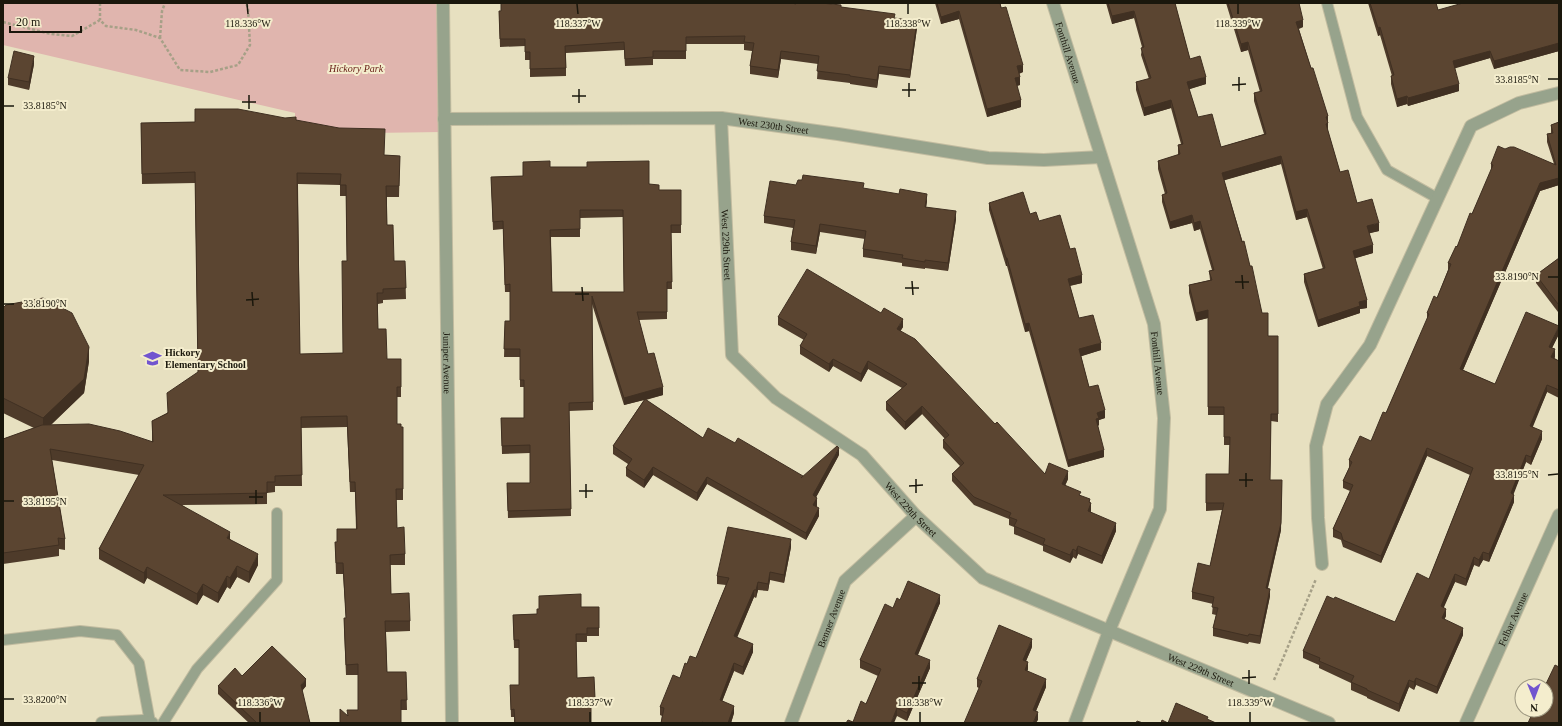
<svg xmlns="http://www.w3.org/2000/svg" width="1562" height="726" viewBox="0 0 1562 726" font-family="'Times New Roman',serif">
	<rect width="100%" height="100%" fill="#e7e0c0"/>
	<polygon fill="#e0b5ae" points="3,3 441,3 443,132 295,134 295,113 3,45"/>
	<g fill="none" stroke-linecap="round" stroke-linejoin="round">
		<defs>
			<g id="lane">
				<polyline points="1327,3 1357,117 1387,170 1437,198"/>
				<polyline points="3,640 80,631 117,635 139,663 150,722"/>
				<polyline points="163,723 197,669 277,580 277,513"/>
			</g>
			<g id="street">
				<path id="s1" d="M443,3L452,723"/>
				<path id="s2" d="M1053,3L1154,324L1164,418L1160,509L1109,631L1075,723"/>
				<path id="s3" d="M721,118L732,355L776,398L862,455L916,516L983,578L1329,723"/>
				<path id="s4" d="M444,119L721,118L838,134L988,158L1044,160L1101,157"/>
				<polyline points="1322,564 1318,518 1316,446 1327,404 1370,345 1471,126 1519,103 1559,93"/>
				<polyline points="102,723 143,721 152,723"/>
				<path id="s5" d="M791,723L845,581L916,516"/>
				<path id="s6" d="M1466,723L1559,515"/>
			</g>
		</defs>
		<use href="#lane" stroke="#c2bca0" stroke-width="12"/>
		<use href="#street" stroke="#c2bca0" stroke-width="14"/>
		<g stroke="#a6a087" stroke-width="2.5" stroke-dasharray="3 2" stroke-linecap="butt">
			<polyline points="100,3 100,20"/>
			<polyline points="3,22 51,34 72,36 100,20 106,26 136,30 160,38 180,70 210,72 238,65 250,45 248,8 246,3"/>
			<polyline points="160,38 162,11 165,3"/>
			<polyline points="1274,680 1316,579"/>
		</g>
		<use href="#lane" stroke="#97a38c" stroke-width="10"/>
		<use href="#street" stroke="#97a38c" stroke-width="12"/>
	</g>
	<g fill="#4e3b2a" fill-rule="evenodd">
		<polygon points="935,3 1000,3 1023,72 1019,74 1020,85 1017,86 1021,107 987,117 959,19 941,24"/>
		<polygon points="1106,3 1175,3 1190,59 1206,84 1189,89 1198,117 1221,147 1264,134 1254,101 1254,93 1260,92 1248,50 1241,52 1226,3 1299,3 1303,27 1299,29 1311,68 1328,116 1328,131 1340,172 1357,203 1379,231 1369,233 1373,253 1355,258 1367,308 1360,309 1360,313 1318,327 1304,282 1304,274 1323,269 1307,217 1296,220 1281,164 1224,180 1250,266 1268,336 1278,336 1278,422 1271,421 1270,480 1281,530 1268,588 1270,596 1260,644 1249,642 1248,644 1213,636 1213,628 1216,615 1212,614 1213,604 1192,599 1192,592 1210,566 1222,510 1206,511 1206,474 1229,474 1230,445 1224,445 1224,415 1208,415 1208,318 1196,321 1189,293 1189,285 1210,280 1209,271 1212,270 1200,229 1194,231 1192,223 1170,229 1162,202 1162,195 1165,194 1158,169 1158,161 1178,155 1178,145 1181,144 1171,108 1144,116 1136,90 1136,82 1149,79 1141,55 1142,47 1134,18 1112,24"/>
		<polygon points="1368,3 1436,3 1438,10 1559,3 1559,51 1494,69 1490,58 1454,68 1459,91 1408,106 1407,104 1397,107 1391,84 1391,76 1392,76 1380,35 1378,36"/>
		<polygon points="796,4 841,7 895,18 917,28 910,78 879,74 877,88 850,84 850,83 817,79 818,64 781,59 778,78 750,74 750,66 752,51 744,50 744,44 686,44 686,59 653,59 653,65 625,66 624,50 566,53 566,76 530,77 530,60 525,60 525,46 500,47 499,11"/>
		<polygon points="34,64 29,90 8,85 8,78"/>
		<path d="M296,120L384,155L400,156L399,197H387V225L394,261H405L406,299L383,300V303L378,304V329L387,359H401V397H397V424L401,427H403V500H396L397,528L405,554V565H390L391,594L410,621V631L386,632L387,672H406L407,710H401L347,715L358,710V675H346L344,628V618H346L343,574H336L335,542H337L356,529L355,492H350L347,427L301,428L302,486H275V492L267,493V504L182,505L230,539L258,565L249,583L237,577L230,589L227,587L218,603L203,595L197,605L147,578L144,584L99,559V549L139,475L52,460L65,539V550L59,549V556L3,564V439L34,428L3,413V308L89,361L84,393L51,425L152,442V421L167,413L198,372L195,183L142,184L141,123L195,122ZM298,184L340,185V196H346L347,261L343,353L300,354Z"/>
		<polygon points="1559,122 1559,185 1540,191 1463,370 1495,384 1559,334 1552,348 1555,357 1554,358 1559,361 1559,398 1547,392 1532,427 1542,439 1531,465 1526,462 1513,494 1514,502 1489,562 1483,560 1479,567 1474,565 1466,586 1455,582 1443,608 1446,616 1444,619 1463,635 1437,694 1416,685 1414,690 1409,687 1399,712 1367,698 1367,697 1351,690 1351,683 1319,668 1319,665 1303,658 1303,651 1334,599 1395,622 1429,579 1470,475 1427,456 1381,563 1343,547 1341,540 1333,537 1333,529 1350,491 1343,488 1343,481 1349,468 1349,460 1371,441 1386,413 1427,320 1427,313 1437,298 1448,270 1448,263 1457,247 1472,214 1491,171 1491,164 1505,149 1554,164 1547,142 1547,134 1551,133 1551,125"/>
		<path d="M550,167L649,184L659,190H681V233H671L672,289H667V319L639,320L648,354L663,395L646,400L703,438L735,443L803,477L839,455L816,497L817,505V507L819,516L806,540L707,484L697,501L653,475L644,488L626,476V468L628,464L613,454V446L644,400L624,405L592,304L593,410L569,411L571,516L508,518L507,483H530V453L502,454L501,418H524V387H520V357H504L505,321H510V292H505L503,229L493,230L491,177L523,176ZM623,217L624,292H552L551,237H580V218Z"/>
		<polygon points="796,185 864,189 927,201 926,207 956,219 948,271 925,268 925,269 902,266 902,263 863,257 863,249 865,239 820,232 816,254 791,250 791,242 793,228 764,223 764,216"/>
		<polygon points="989,203 1030,214 1070,249 1082,283 1070,286 1079,318 1101,350 1081,356 1089,387 1105,418 1099,420 1099,425 1098,426 1104,457 1068,467 1029,331 1025,332 1007,266 1006,266 989,210"/>
		<polygon points="1559,258 1559,311 1558,312 1536,283 1536,275"/>
		<polygon points="778,317 903,327 900,331 1045,474 1068,479 1065,486 1090,502 1091,511 1091,512 1116,531 1102,564 1078,554 1076,559 1073,557 1070,563 1043,551 1043,546 1014,534 1014,527 1009,525 1009,519 974,505 952,481 952,474 960,466 943,448 943,440 945,439 922,414 905,430 886,410 886,402 902,388 868,369 861,382 833,366 829,372 800,354 800,346 804,340 778,325"/>
		<polygon points="791,547 784,583 770,580 768,591 758,590 756,598 754,597 737,638 753,652 743,675 734,671 722,701 734,713 731,723 661,723 662,716 660,715 660,707 680,678 687,664 696,658 726,585 717,584 717,576"/>
		<polygon points="900,600 940,603 918,655 930,668 907,721 897,716 853,722 866,704 878,676 860,668 860,660 893,608"/>
		<polygon points="581,607 599,607 599,636 587,636 587,642 576,642 577,678 594,677 595,706 591,706 591,723 514,723 514,717 511,717 510,685 519,685 519,648 514,648 513,615 537,614"/>
		<polygon points="1032,647 1026,661 1028,669 1027,671 1046,687 1036,711 1038,720 977,687 977,679"/>
		<polygon points="242,676 306,686 302,691 310,723 249,723 218,694 218,686"/>
	</g>
	<g fill="#403022">
		<polygon points="959,11 959,19 941,24 941,17"/>
		<polygon points="1134,11 1134,18 1112,24 1112,16"/>
		<polygon points="1303,20 1303,27 1296,29 1296,22"/>
		<polygon points="917,21 917,28 910,78 910,70"/>
		<polygon points="1380,27 1380,35 1378,36 1378,28"/>
		<polygon points="1248,42 1248,50 1241,52 1241,44"/>
		<polygon points="1559,43 1559,51 1494,69 1494,61"/>
		<polygon points="781,51 781,59 778,78 778,70"/>
		<polygon points="1490,51 1490,58 1453,69 1453,61"/>
		<polygon points="34,56 34,64 29,90 29,82"/>
		<polygon points="1023,65 1023,72 1017,74 1017,66"/>
		<polygon points="879,66 879,74 877,88 877,80"/>
		<polygon points="1020,77 1020,85 1015,86 1015,78"/>
		<polygon points="1206,77 1206,84 1187,90 1187,82"/>
		<polygon points="1459,84 1459,91 1408,106 1408,98"/>
		<polygon points="1407,96 1407,104 1397,107 1397,99"/>
		<polygon points="1021,100 1021,107 987,117 987,109"/>
		<polygon points="1171,100 1171,108 1144,116 1144,108"/>
		<polygon points="1328,116 1328,131 1326,132 1326,117"/>
		<polygon points="1281,156 1281,164 1222,181 1222,173"/>
		<polygon points="1559,178 1559,185 1540,191 1460,377 1460,369 1540,183"/>
		<polygon points="927,194 927,201 925,215 925,207"/>
		<polygon points="1307,209 1307,217 1296,220 1296,212"/>
		<polygon points="956,211 956,219 948,271 948,263"/>
		<polygon points="1192,215 1192,223 1170,229 1170,222"/>
		<polygon points="1200,221 1200,229 1194,231 1194,223"/>
		<polygon points="1379,223 1379,231 1367,234 1367,226"/>
		<polygon points="820,224 820,232 816,254 816,246"/>
		<polygon points="1373,245 1373,253 1353,259 1353,251"/>
		<rect x="1006" y="258" width="1" height="8"/>
		<polygon points="1082,275 1082,283 1068,286 1068,279"/>
		<polygon points="1367,300 1367,308 1360,309 1360,313 1318,327 1318,320 1359,302"/>
		<polygon points="1558,304 1559,304 1559,311 1558,312"/>
		<polygon points="1208,310 1208,318 1196,321 1196,313"/>
		<polygon points="903,319 903,327 897,337 897,329"/>
		<polygon points="1029,323 1029,331 1025,332 1025,324"/>
		<polygon points="1559,326 1559,334 1549,354 1549,347"/>
		<polygon points="1101,343 1101,350 1079,357 1079,349"/>
		<polygon points="89,347 89,361 84,393 43,432 43,418"/>
		<polygon points="1555,349 1555,357 1551,365 1551,357"/>
		<polygon points="833,359 833,366 829,372 829,364"/>
		<polygon points="868,361 868,369 861,382 861,374"/>
		<polygon points="1547,385 1547,392 1530,434 1530,426"/>
		<polygon points="663,387 663,395 624,405 624,398"/>
		<polygon points="922,406 922,414 905,430 905,422"/>
		<polygon points="1105,410 1105,418 1099,420 1099,425 1096,426 1096,419 1097,413"/>
		<polygon points="1542,431 1542,439 1531,465 1531,457"/>
		<polygon points="839,448 839,455 813,503 813,495"/>
		<polygon points="1427,448 1427,456 1381,563 1381,556"/>
		<polygon points="1104,450 1104,457 1068,467 1068,460"/>
		<polygon points="1526,455 1526,462 1511,501 1511,493"/>
		<polygon points="653,467 653,475 644,488 644,480"/>
		<polygon points="1068,471 1068,479 1062,492 1062,484"/>
		<polygon points="707,477 707,484 697,501 697,493"/>
		<polygon points="1282,480 1281,530 1266,595 1266,588"/>
		<polygon points="1514,495 1514,502 1489,562 1489,554"/>
		<polygon points="817,498 817,505 813,513 813,505"/>
		<polygon points="1090,499 1090,505 1091,503 1091,511 1088,519 1088,511"/>
		<polygon points="819,508 819,516 806,540 806,533"/>
		<polygon points="1116,523 1116,531 1102,564 1102,556"/>
		<polygon points="230,532 230,543 227,538"/>
		<polygon points="791,539 791,547 784,583 784,575"/>
		<polygon points="1078,546 1078,554 1076,559 1076,551"/>
		<polygon points="1073,549 1073,557 1070,563 1070,555"/>
		<polygon points="1483,552 1483,560 1479,567 1479,560"/>
		<polygon points="258,554 258,565 249,583 249,572"/>
		<polygon points="1474,557 1474,565 1466,586 1466,579"/>
		<polygon points="237,566 237,577 230,589 230,578"/>
		<polygon points="147,567 147,578 144,584 144,573"/>
		<polygon points="770,572 770,580 768,591 768,584"/>
		<polygon points="1455,574 1455,582 1441,614 1441,606"/>
		<polygon points="227,576 227,587 218,603 218,593"/>
		<polygon points="758,582 758,590 756,598 756,590"/>
		<polygon points="203,584 203,595 197,605 197,594"/>
		<polygon points="1270,589 1270,596 1260,644 1260,636"/>
		<polygon points="754,590 754,597 734,644 734,636"/>
		<polygon points="940,595 940,603 915,661 915,654"/>
		<polygon points="1446,609 1446,616 1442,625 1442,618"/>
		<polygon points="1463,628 1463,635 1437,694 1437,687"/>
		<polygon points="1032,639 1032,647 1023,668 1023,660"/>
		<polygon points="753,644 753,652 743,675 743,667"/>
		<polygon points="930,660 930,668 907,721 907,713"/>
		<polygon points="1028,662 1028,669 1025,678 1025,670"/>
		<polygon points="734,663 734,671 720,707 720,700"/>
		<polygon points="1416,678 1416,685 1414,690 1414,682"/>
		<polygon points="306,679 306,686 301,692 301,685"/>
		<polygon points="1046,679 1046,687 1033,718 1033,710"/>
		<polygon points="1409,680 1409,687 1399,712 1399,704"/>
		<polygon points="734,706 734,713 731,723 728,723"/>
		<polygon points="897,708 897,716 894,723 891,723"/>
		<polygon points="1038,712 1038,720 1036,723 1033,723"/>
	</g>
	<g fill="#5b4531" stroke="#403022" fill-rule="evenodd">
		<polygon points="501,3 791,3 796,4 796,3 821,3 841,5 841,7 895,14 894,18 917,21 910,70 879,66 877,80 850,76 850,75 817,71 819,56 781,51 778,70 750,66 754,43 744,42 745,36 686,37 686,51 653,51 653,57 625,59 624,42 565,46 566,68 530,69 530,52 525,52 525,39 500,39 499,11 501,11"/>
		<polygon points="937,3 1000,3 1001,8 1006,7 1023,65 1017,66 1020,77 1015,78 1021,100 987,109 959,11 941,17"/>
		<polygon points="1108,3 1175,3 1190,59 1200,56 1206,77 1187,82 1198,117 1212,114 1221,147 1266,134 1254,93 1262,91 1248,42 1241,44 1228,3 1299,3 1303,20 1296,22 1311,68 1313,68 1328,116 1326,117 1328,123 1326,124 1340,172 1348,170 1357,203 1372,199 1379,223 1367,226 1373,245 1353,251 1367,300 1359,302 1360,306 1318,320 1304,274 1325,268 1307,209 1296,212 1281,156 1222,173 1242,242 1244,241 1250,266 1252,266 1262,313 1268,313 1268,336 1278,336 1278,414 1271,414 1270,480 1282,480 1281,523 1266,588 1270,589 1260,636 1249,634 1248,636 1213,628 1218,608 1212,607 1214,597 1192,592 1198,563 1210,566 1224,503 1206,503 1206,474 1229,474 1230,437 1224,437 1224,407 1208,407 1208,310 1196,313 1189,285 1212,280 1209,271 1214,270 1200,221 1194,223 1192,215 1170,222 1162,195 1167,193 1158,161 1180,154 1178,145 1183,144 1171,100 1144,108 1136,82 1151,78 1141,48 1144,47 1134,11 1112,16"/>
		<polygon points="1370,3 1436,3 1438,10 1463,3 1559,3 1559,43 1494,61 1490,51 1453,61 1459,84 1408,98 1407,96 1397,99 1391,76 1394,75 1380,27 1378,28"/>
		<polygon points="14,51 34,56 29,82 8,78"/>
		<path d="M195,109H238L285,118L296,117V120L339,128L385,129L384,155L400,156L399,186H386L387,225H393L394,261H405L406,288L383,289V293H377L378,329H386L387,359H401V387H397V424H401V427H403V489H396L397,528L404,527L405,554L390,555L391,594L409,593L410,621H385L387,672H406L407,700H401V723H340V709L348,716L347,710H358V664L346,665L344,618H346L343,563H336L335,542H337V529H357L355,482H350L347,416L301,417L302,475L275,476V482H267V493L163,495L230,532L227,538L258,554L249,572L237,566L230,578L227,576L218,593L203,584L197,594L147,567L144,573L99,549L144,465L50,449L65,539L58,538L59,545L3,553V439L42,425L89,424L120,431L153,442L152,421L168,413L167,393L198,372L195,172L142,174L141,123L195,122ZM297,173L341,174L340,185H346L347,261H342L343,353L300,354Z"/>
		<polygon points="1559,122 1559,178 1540,183 1460,369 1495,384 1526,312 1559,326 1549,347 1555,349 1551,357 1559,361 1559,390 1547,385 1530,426 1542,431 1531,457 1526,455 1511,493 1514,495 1489,554 1483,552 1479,560 1474,557 1466,579 1455,574 1441,606 1446,609 1442,618 1463,628 1437,687 1416,678 1414,682 1409,680 1399,704 1367,690 1367,689 1351,682 1354,676 1319,661 1320,658 1303,651 1327,596 1334,599 1335,597 1395,622 1417,573 1429,579 1473,468 1427,448 1381,556 1343,540 1341,533 1333,529 1353,485 1343,481 1352,462 1349,460 1360,436 1371,441 1383,412 1386,413 1429,314 1427,313 1434,296 1437,298 1451,264 1448,263 1456,246 1457,247 1470,213 1472,214 1493,165 1491,164 1498,146 1505,149 1510,147 1514,147 1556,165 1547,134 1553,133 1551,125"/>
		<path d="M550,161V167H587V162L649,161V184L659,185V190H681V225H671L672,282H667V312H637L648,354L654,353L663,387L624,398L592,296L593,402L569,403L571,509L508,511L507,483H530V445L502,446L501,418H524V380H520V349H504L505,321H510V284L505,285L503,221L493,222L491,177L523,176V162ZM580,210H623L624,292H552L550,230L580,229Z"/>
		<polygon points="803,175 864,183 863,188 899,194 900,189 927,194 925,207 956,211 948,263 925,260 925,262 902,258 903,255 863,249 866,231 820,224 816,246 791,242 795,220 764,216 770,181 796,185 798,180 802,180"/>
		<polygon points="1023,192 1030,214 1036,212 1039,221 1060,215 1070,249 1075,248 1082,275 1068,279 1079,318 1093,315 1101,343 1079,349 1089,387 1098,385 1105,410 1097,413 1099,418 1096,419 1104,450 1068,460 1029,323 1025,324 1007,258 1006,258 989,203"/>
		<polygon points="1559,258 1559,304 1558,304 1536,275"/>
		<polygon points="807,269 881,313 884,308 903,319 897,329 915,339 995,424 997,422 1045,474 1049,463 1068,471 1062,484 1081,492 1079,495 1090,499 1089,502 1091,503 1088,511 1116,523 1102,556 1078,546 1076,551 1073,549 1070,555 1043,544 1045,539 1014,526 1017,520 1009,517 1011,513 974,497 952,474 964,463 943,440 949,435 922,406 905,422 886,402 907,384 868,361 861,374 833,359 829,364 800,346 807,334 778,317"/>
		<polygon points="43,298 72,313 89,347 84,379 43,418 3,398 3,308 6,305"/>
		<polygon points="645,399 703,438 708,428 735,443 738,438 803,476 801,478 837,446 839,448 813,495 817,498 813,505 819,508 806,533 707,477 697,493 653,467 644,480 626,468 632,459 613,446"/>
		<polygon points="728,527 791,539 784,575 770,572 768,584 758,582 756,590 754,590 734,636 753,644 743,667 734,663 720,700 734,706 728,723 705,723 702,722 702,723 661,723 664,708 660,707 673,675 680,678 685,663 687,664 690,656 696,658 729,578 717,576"/>
		<polygon points="908,581 940,595 915,654 930,660 907,713 897,708 891,723 846,723 848,720 853,722 861,701 866,704 881,669 860,660 885,604 893,608 897,598 900,600"/>
		<polygon points="581,594 581,607 599,607 599,628 587,628 587,634 576,634 577,678 594,677 595,698 591,698 591,723 515,723 514,709 511,710 510,685 519,685 519,640 514,640 513,615 537,614 537,609 539,609 539,596"/>
		<polygon points="999,625 1032,639 1023,660 1028,662 1025,670 1046,679 1033,710 1038,712 1033,723 964,723 982,681 977,679"/>
		<polygon points="272,646 306,679 301,685 310,723 257,723 218,686 235,668 242,676"/>
		<polygon points="1555,665 1559,667 1559,723 1528,723 1534,710 1546,710 1546,686 1545,686"/>
		<polygon points="1176,703 1208,717 1207,719 1216,723 1161,723 1162,720 1168,723"/>
		<polygon points="1137,721 1143,723 1136,723"/>
	</g>
	<path fill="none" stroke="#1a170c" stroke-width="1.5" d="M247,4L248,14M577,4L578,14M908,4V14M1238,4V14M1239,77V91M1548,79H1558M909,83V97M1232,85L1246,84M579,89V103M902,90H916M249,95V109M572,96H586M242,102H256M4,106H14M1242,275L1243,289M1548,277H1558M912,281L913,295M1235,282H1249M582,287L583,301M905,288H919M252,292L253,306M575,294H589M246,300L259,299M4,304H14M1246,473V487M1548,475L1558,474M916,479V493M1239,480H1253M586,484V498M909,486L923,485M256,490V504M579,491H593M249,497H263M4,501H14M1249,670V684M919,676V690M1242,678L1256,677M912,683H926M4,699H14M260,712V722M590,712V722M920,712V722M1250,712V722"/>
	<defs>
		<symbol id="school-bare" viewBox="-9 -9 18 18"><path d="M0-5L7-2L0 1L-7-2ZM-4 1L0 2.5L4 1V4Q0 6-4 4Z" fill="#7255cf" stroke="#f4edcd" stroke-width="2.5" paint-order="stroke"/></symbol>
	</defs>
	<g fill-rule="evenodd">
		<use href="#school-bare" x="140" y="346" width="25" height="25"/>
	</g>
	<g text-anchor="middle" stroke-width="4" stroke-linejoin="round" paint-order="stroke">
		<g font-size="10" fill="#1a170c" stroke="#f4edcd">
			<text dy="4" stroke="none"><textPath href="#s2" startOffset="52">Fonthill Avenue</textPath></text>
			<text dy="4" stroke="none"><textPath href="#s4" startOffset="330">West 230th Street</textPath></text>
			<text dy="4" stroke="none"><textPath href="#s3" startOffset="127">West 229th Street</textPath></text>
			<text dy="4" stroke="none"><textPath href="#s1" startOffset="360">Juniper Avenue</textPath></text>
			<text dy="4" stroke="none"><textPath href="#s2" startOffset="376">Fonthill Avenue</textPath></text>
			<text dy="4" stroke="none"><textPath href="#s3" startOffset="475">West 229th Street</textPath></text>
			<text dy="4" stroke="none"><textPath href="#s5" startOffset="112">Benner Avenue</textPath></text>
			<text dy="4" stroke="none"><textPath href="#s6" startOffset="114">Felbar Avenue</textPath></text>
			<text dy="4" stroke="none"><textPath href="#s3" startOffset="811">West 229th Street</textPath></text>
		</g>
		<g font-size="10" font-style="italic" fill="#661b13" stroke="#f4edcd">
			<text x="356" y="72">Hickory Park</text>
		</g>
		<g font-size="10" font-weight="bold" fill="#1a170c" stroke="#f4edcd" text-anchor="start">
			<text x="165" y="356">Hickory<tspan x="165" dy="12">Elementary School</tspan></text>
		</g>
	</g>
	<g font-size="10" text-anchor="middle" fill="#1a170c" stroke="#f4edcd" stroke-width="4" stroke-linejoin="round" paint-order="stroke">
		<text x="248" y="27">118.336°W</text>
		<text x="578" y="27">118.337°W</text>
		<text x="908" y="27">118.338°W</text>
		<text x="1238" y="27">118.339°W</text>
		<text x="1517" y="83">33.8185°N</text>
		<text x="45" y="109">33.8185°N</text>
		<text x="1517" y="280">33.8190°N</text>
		<text x="45" y="307">33.8190°N</text>
		<text x="1517" y="478">33.8195°N</text>
		<text x="45" y="505">33.8195°N</text>
		<text x="45" y="703">33.8200°N</text>
		<text x="260" y="706">118.336°W</text>
		<text x="590" y="706">118.337°W</text>
		<text x="920" y="706">118.338°W</text>
		<text x="1250" y="706">118.339°W</text>
	</g>
	<rect width="1562" height="726" fill="none" stroke="#1a170c" stroke-width="8"/>
	<g transform="translate(1534 698) rotate(179)"><circle r="19" fill="#f4edcd" stroke="#9d9780"/>
	<path d="M0-3L7 15L0 10L-7 15Z" fill="#7255cf"/>
	<text y="-6" font-size="11" font-weight="bold" text-anchor="middle" fill="#1a170c">N</text>
	</g>
	<path d="M10 26v6h71v-6" fill="none" stroke="#1a170c" stroke-width="2"/>
	<text x="16" y="26" font-size="12" fill="#1a170c" stroke="#f4edcd" stroke-width="3" paint-order="stroke">20 m</text>
</svg>
